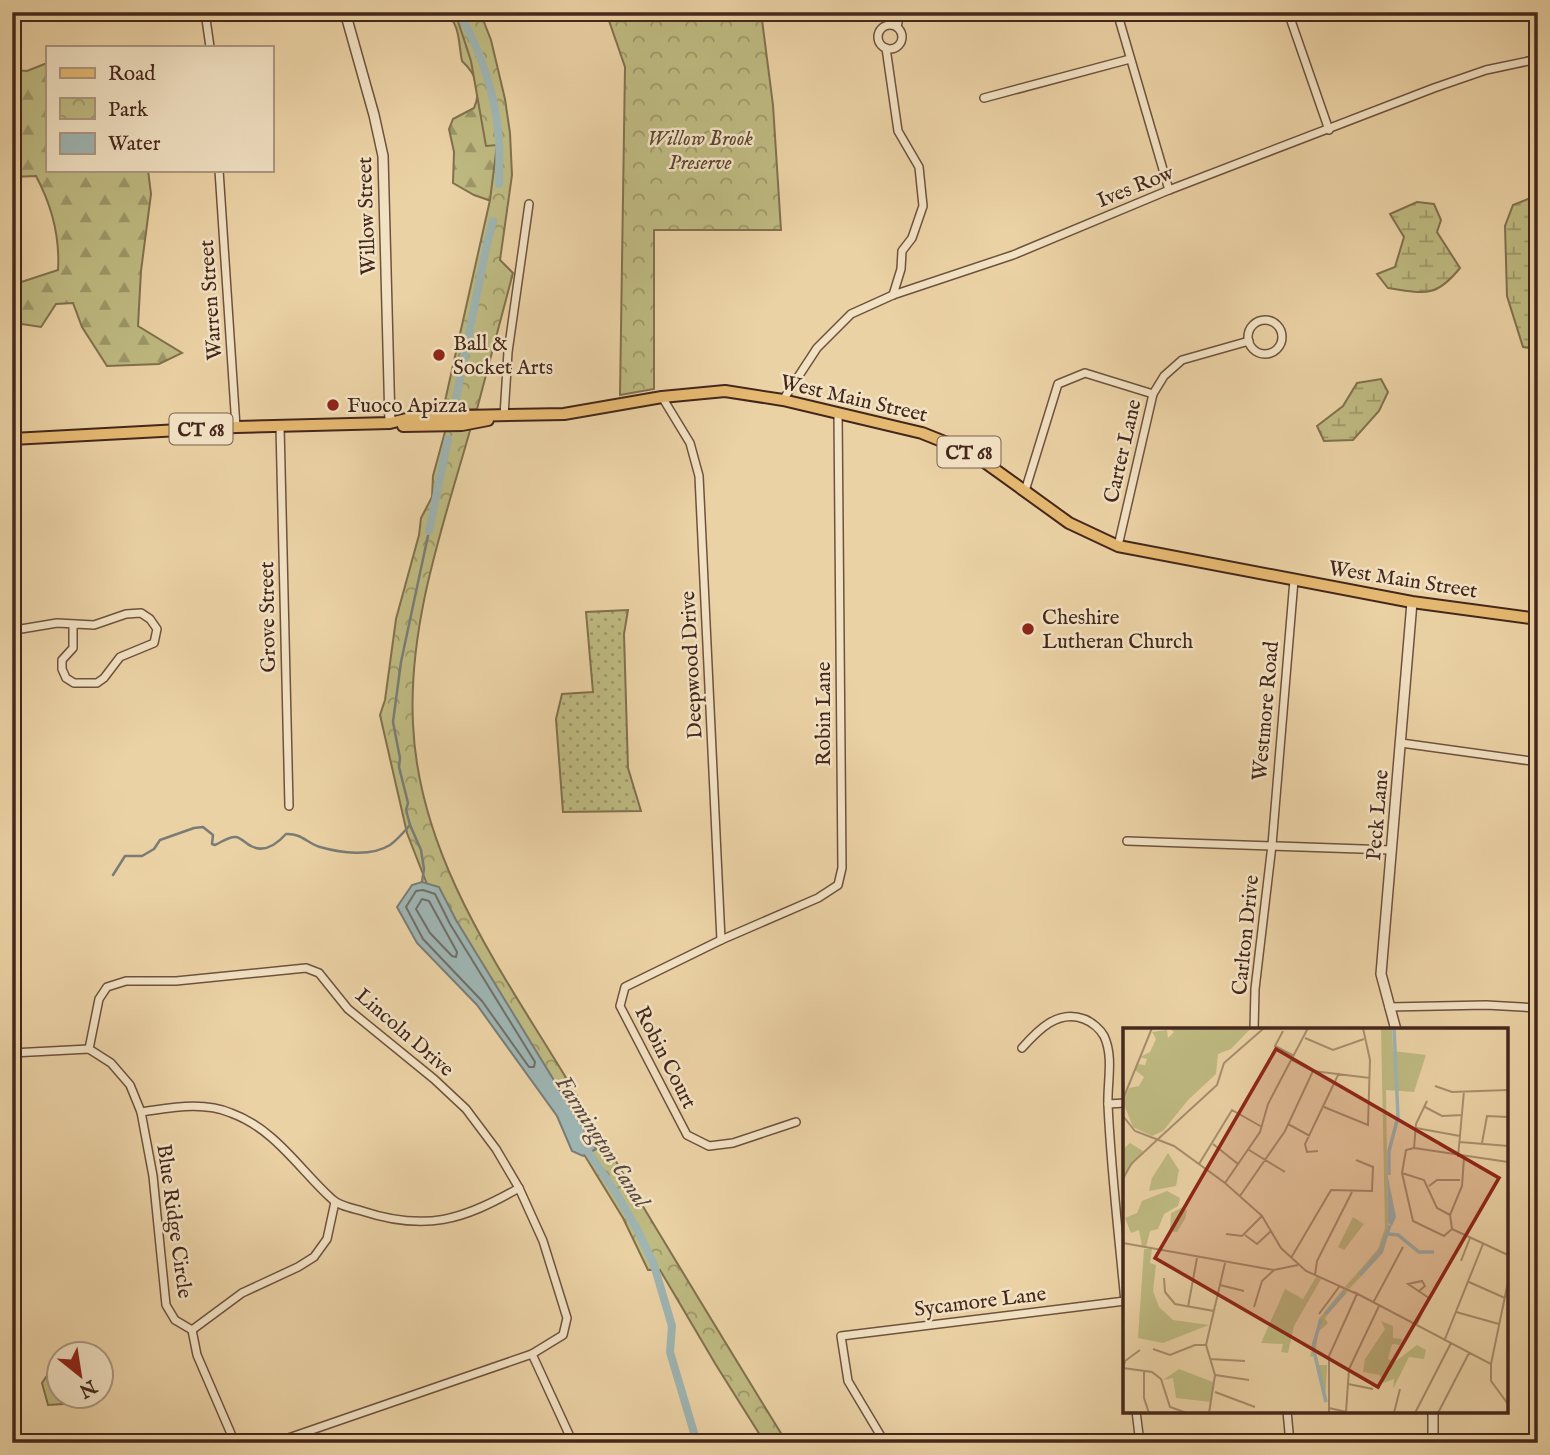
<svg xmlns="http://www.w3.org/2000/svg" width="1550" height="1455" viewBox="0 0 1550 1455" font-family="'IM FELL English',serif">
	<defs>
		<pattern id="grass-dots" width="8" height="8" patternUnits="userSpaceOnUse" patternTransform="scale(1.75)"><rect width="8" height="8" fill="#beba81"/><path d="M2 2h.1M6 6h.1" fill="none" stroke="#9c9769" stroke-width="1.8" stroke-linecap="round"/></pattern>
		<pattern id="forest-firs" width="22" height="20" patternUnits="userSpaceOnUse" patternTransform="scale(1.75)"><rect width="22" height="20" fill="#beba81"/><path d="M5 1l3.5 6h-7zM16 11l3.5 6h-7z" fill="#9c9769"/></pattern>
		<pattern id="wetland-marsh" width="20" height="14" patternUnits="userSpaceOnUse" patternTransform="scale(1.75)"><rect width="20" height="14" fill="#beba81"/><path d="M1 5h8M5 5V1M11 12h8M15 12V8" fill="none" stroke="#9c9769"/></pattern>
		<pattern id="park-crowns" width="20" height="18" patternUnits="userSpaceOnUse" patternTransform="scale(1.75)"><rect width="20" height="18" fill="#beba81"/><path d="M2 6a3 3 0 1 1 6 0M12 15a3 3 0 1 1 6 0" fill="none" stroke="#9c9769"/></pattern>
	</defs>
	<rect width="100%" height="100%" fill="#ebd2a5"/>
	<filter id="stains"><feTurbulence type="fractalNoise" baseFrequency=".00286" numOctaves="4"/><feColorMatrix values="0 0 0 0 .2 0 0 0 0 .09 0 0 0 0 .02 0 0 0 .5 -.17"/></filter>
	<radialGradient id="worn" r=".72"><stop offset=".6" stop-color="#630" stop-opacity="0"/><stop offset="1" stop-color="#630" stop-opacity=".3"/></radialGradient>
	<polygon fill="url(#grass-dots)" stroke="#81704e" stroke-width="2" points="628,610 624,634 628,768 641,811 563,812 556,719 562,694 593,692 586,612"/>
	<g fill="url(#forest-firs)" stroke="#81704e" stroke-width="2">
		<path d="M444,12H462L495,89L500,204L474,195L453,183L454,152L449,129L453,119L474,108C482,90 476,74 462,61C458,42 461,24 444,12Z"/>
		<path d="M47,63V170H148L151,194L141,271L138,326L182,353L159,364L107,366L82,327L73,303L56,304L41,327L22,324L12,308V285L58,270C60,237 51,204 36,176L12,177V70L27,71Z"/>
	</g>
	<g fill="url(#wetland-marsh)" stroke="#81704e" stroke-width="2">
		<polygon points="1538,195 1538,349 1523,347 1507,296 1505,226 1513,205"/>
		<path d="M1417,202L1434,204L1441,220L1437,232L1460,268C1435,299 1424,293 1388,288L1377,274L1395,267L1404,237L1390,214Z"/>
		<polygon points="1381,379 1388,392 1379,411 1353,440 1324,441 1317,426 1343,406 1357,383"/>
	</g>
	<g fill="url(#park-crowns)" stroke="#81704e" stroke-width="2">
		<polygon points="455,12 480,12 491,40 505,99 510,133 512,175 500,260 513,273 477,409 443,410 490,200 497,145 486,146 471,61"/>
		<polygon points="606,12 761,12 773,105 781,230 654,230 654,389 620,395 625,67"/>
		<path d="M471,427C444,523 408,622 413,724C419,862 506,977 574,1091C644,1209 715,1326 787,1443H765L716,1365L660,1270H648L623,1218L498,1014L432,897L407,833L380,715L385,700L396,619L419,535L421,518L432,497L433,476L446,428Z"/>
	</g>
	<polygon fill="#beba81" stroke="#81704e" stroke-width="2" points="59,1358 60,1396 96,1396 96,1402 48,1405 42,1383"/>
	<polygon fill="#9eb5b3" stroke="#7a7c77" stroke-width="2" points="422,882 439,887 456,920 596,1149 583,1156 572,1151 557,1116 477,1005 417,943 397,907 412,885"/>
	<g fill="none" stroke-linecap="round" stroke-linejoin="round">
		<g stroke="#716e68" stroke-width="2">
			<polygon points="423,890 435,894 450,924 535,1062 534,1067 529,1067 482,1001 423,939 406,907 416,891"/>
			<polygon points="422,899 429,901 457,952 456,957 452,956 430,933 416,909"/>
		</g>
		<g stroke="#7a7c77" stroke-width="2.5">
			<path d="M113,875L125,856H142L154,849L160,840L194,828L203,827L213,835L212,844L215,845C222,842 229,836 236,837C242,838 246,844 251,846C264,853 277,844 286,834C301,833 307,843 320,847C341,853 371,857 390,845C397,840 404,832 410,825"/>
			<polyline points="422,882 424,869 421,850 410,825 406,810 408,803 399,767 400,758 393,722 401,662 429,531"/>
		</g>
		<g stroke="#9eb5b3" stroke-width="8">
			<path d="M458,12C481,49 496,97 499,140C500,154 499,169 499,184"/>
			<polyline points="456,399 486,248 493,221"/>
			<polyline points="429,531 448,439"/>
			<polyline points="584,1146 616,1193 638,1231 654,1265 672,1326 670,1352 697,1443"/>
		</g>
		<defs>
			<g id="minor">
				<polyline points="205,12 210,47"/>
				<polyline points="1117,12 1169,190"/>
				<polyline points="1288,12 1329,130"/>
				<circle cx="890" cy="37" r="12"/>
				<polyline points="897,27 900,12"/>
				<polyline points="886,48 898,131 919,167 923,206 912,238 902,251 901,269 893,295"/>
				<polyline points="984,98 1130,59"/>
				<polyline points="219,170 236,427"/>
				<circle cx="1265" cy="337" r="17"/>
				<polyline points="662,397 690,443 699,476 721,940"/>
				<polyline points="783,400 817,348 851,314 893,295 1013,255 1169,190 1434,88 1486,70 1538,59"/>
				<polyline points="504,416 508,352 529,204"/>
				<polyline points="280,426 289,806"/>
				<polyline points="1025,491 1058,384 1085,373 1153,394"/>
				<polyline points="1118,546 1153,394 1164,376 1182,360 1249,341"/>
				<polyline points="12,627 21,629 57,623 94,625 126,614 141,613 150,619 157,629 154,643 120,657 104,678 97,683 74,683 66,678 62,669 62,660 73,648 73,626"/>
				<polyline points="1401,743 1538,762"/>
				<polyline points="1127,841 1391,850"/>
				<polyline points="1389,1007 1486,1005 1538,1008"/>
				<polyline points="1254,1030 1255,989 1272,845 1294,580"/>
				<path d="M1022,1048C1038,1030 1058,1009 1084,1019C1092,1022 1100,1029 1104,1036C1114,1057 1107,1083 1108,1105C1111,1171 1119,1237 1125,1302"/>
				<polyline points="89,1049 99,999 107,987 126,981 176,981 306,968 319,973 348,1009 434,1079 466,1109 496,1149 519,1188 543,1241 567,1318 563,1335 532,1354 274,1443"/>
				<polyline points="89,1049 111,1063 130,1085 141,1112 153,1176 166,1305 175,1320 192,1330"/>
				<polyline points="12,1053 89,1049"/>
				<polyline points="1108,1104 1125,1103"/>
				<path d="M141,1112C171,1108 202,1101 231,1113C275,1129 299,1169 332,1199C339,1206 352,1208 362,1211C426,1232 463,1220 519,1188"/>
				<polyline points="796,1122 733,1143 709,1146 687,1135 620,1006 625,987 721,940 818,898 838,885 842,868 838,413"/>
				<polyline points="192,1330 242,1293 298,1267 314,1257 327,1239 335,1202"/>
				<polyline points="192,1330 197,1355 235,1443"/>
				<polyline points="532,1354 573,1443"/>
				<polyline points="1136,1411 1140,1443"/>
				<polyline points="1287,1411 1290,1443"/>
				<polyline points="885,1443 848,1381 841,1336 1125,1301"/>
			</g>
			<g id="tertiary">
				<polyline points="345,12 374,115 383,156 390,423"/>
				<polyline points="1396,1030 1381,974 1412,602"/>
				<polyline points="1433,1411 1433,1443"/>
			</g>
			<g id="primary">
				<polyline points="403,426 462,425 488,420"/>
				<polyline points="12,439 236,427 390,423 406,419 462,416 564,414 662,397 725,391 783,400 922,433 972,453 1069,523 1118,546 1412,602 1538,619"/>
			</g>
		</defs>
		<use href="#minor" stroke="#6e523e" stroke-width="10"/>
		<use href="#tertiary" stroke="#6e523e" stroke-width="12"/>
		<use href="#primary" stroke="#44271c" stroke-width="14"/>
		<use href="#minor" stroke="#f2e2c4" stroke-width="7"/>
		<use href="#tertiary" stroke="#f2e2c4" stroke-width="9"/>
		<use href="#primary" stroke="#e6b972" stroke-width="10"/>
	</g>
	<g fill="#8f2418" stroke="#f2e2c4" stroke-width="2.5">
		<circle cx="439" cy="355" r="7"/>
		<circle cx="333" cy="405" r="7"/>
		<circle cx="1028" cy="629" r="7"/>
	</g>
	<g text-anchor="middle" stroke-width="5" stroke-linejoin="round" paint-order="stroke">
		<g fill="#f2e2c4" stroke="#785f4e" stroke-width="2">
			<rect x="169.5" y="413.5" width="63" height="31" rx="5"/>
			<rect x="937.5" y="436.5" width="63" height="31" rx="5"/>
		</g>
		<g font-size="19" font-weight="bold" fill="#44271c">
			<text x="201" y="436">CT 68</text>
			<text x="969" y="459">CT 68</text>
		</g>
		<g font-size="21" font-style="italic" fill="#5c4430" stroke="#f2e2c4">
			<text x="700" y="145">Willow Brook<tspan x="700" dy="24">Preserve</tspan></text>
		</g>
		<g font-size="21" fill="#44271c" stroke="#f2e2c4">
			<text transform="translate(1135 186) rotate(-22)" y="7">Ives Row</text>
			<text transform="translate(366 216) rotate(-92)" y="7">Willow Street</text>
			<text transform="translate(210 300) rotate(-94)" y="7">Warren Street</text>
			<text transform="translate(854 398) rotate(13)" y="7">West Main Street</text>
			<text transform="translate(1122 451) rotate(-77)" y="7">Carter Lane</text>
			<text transform="translate(1403 579) rotate(9)" y="7">West Main Street</text>
			<text transform="translate(267 617) rotate(-91)" y="7">Grove Street</text>
			<text transform="translate(691 665) rotate(-93)" y="7">Deepwood Drive</text>
			<text transform="translate(1265 711) rotate(-85)" y="7">Westmore Road</text>
			<text transform="translate(823 714) rotate(-90)" y="7">Robin Lane</text>
			<text transform="translate(1377 815) rotate(-85)" y="7">Peck Lane</text>
			<text transform="translate(1245 935) rotate(-84)" y="7">Carlton Drive</text>
			<text transform="translate(405 1032) rotate(41)" y="7">Lincoln Drive</text>
			<text transform="translate(666 1057) rotate(63)" y="7">Robin Court</text>
			<text transform="translate(175 1221) rotate(82)" y="7">Blue Ridge Circle</text>
			<text transform="translate(980 1301) rotate(-7)" y="7">Sycamore Lane</text>
		</g>
		<g font-size="21" fill="#44271c" stroke="#f2e2c4" text-anchor="start">
			<text x="453" y="350">Ball &amp;<tspan x="453" dy="24">Socket Arts</tspan></text>
			<text x="347" y="412">Fuoco Apizza</text>
			<text x="1042" y="624">Cheshire<tspan x="1042" dy="24">Lutheran Church</tspan></text>
		</g>
		<g font-size="23" font-style="italic" fill="#5a4a42" stroke="#f2e2c4">
			<text transform="translate(603 1141) rotate(57)" y="8">Farmington Canal</text>
		</g>
	</g>
	<g transform="translate(1123 1028)">
		<rect width="385" height="385" fill="#ebd2a5"/>
		<path d="M45,125L56,142L53,158L26,163L29,150ZM230,189L241,196L221,222L215,219Z" fill="#beba81"/>
		<path d="M46,0H128L108,21L95,26L93,46L65,72L40,103L29,108L10,99L0,74L6,60L16,58L21,49L12,42L14,36L22,37L24,31L17,29L27,24L33,11L29,4L44,2L45,10L51,4ZM7,115L20,123L0,149V121ZM200,288L205,295L194,305L191,319L196,337H204L202,375L189,315ZM258,293L270,298V310L279,311L277,317L269,316L265,331L273,333L294,317L303,322L301,331L286,329L270,361L271,351L260,355L257,347L240,344L242,331L262,301Z" fill="#beba81"/>
		<path d="M44,163L57,170L55,178L41,186L35,201L27,203L23,219L19,218L16,202L8,205L2,190L14,185L19,173ZM60,179L64,183L62,191L54,204L47,203L48,185Z" fill="#beba81"/>
		<path d="M258,0H269L270,23L303,27L291,64L263,62L265,206L260,225L226,261L222,259L255,221L262,200ZM21,221H29L27,235L33,237L30,263L36,279L50,292L86,297L40,315L15,310ZM193,249L198,251L171,298L165,325L158,324L160,316L138,315L162,261L180,271ZM220,261L225,263L196,297L192,328L187,329L196,291ZM56,341L90,354L88,374L53,370L50,350L40,352Z" fill="#beba81"/>
		<path d="M264,144L273,189L269,198L265,195Z" fill="#9eb5b3"/>
		<path fill="none" stroke="#9eb5b3" stroke-width="3.5" d="M266,147V123L275,89L271,0M265,206L275,207L296,224H311M237,247L258,223L267,197M202,286L222,264M198,291L190,319L203,374"/>
		<path fill="none" stroke="#a88e6e" stroke-width="2" d="M160,3L152,18L171,28M182,10L210,22L241,11M169,32L190,43L247,50M312,58L329,64L385,62M0,71L29,0M201,79L245,97L247,32L240,0M302,79L319,88L339,87M0,88L12,103L51,118L102,155L139,188L158,220L183,243L234,266M165,96L187,108M293,100L337,108M34,112L94,57L101,35L141,0M337,114L385,118M359,115L364,88L385,89M90,116L115,136M291,120L283,122L279,145L290,193L321,208L329,201M291,120L385,134M291,120L293,96L304,73M126,122L162,144M195,123L184,124L182,116L216,45M335,129L341,63M76,136L109,82L139,99M279,145L301,152L314,180L327,187M0,151L8,136L34,112M102,155L137,104L145,76L185,0M306,158L314,152H337M117,168L162,103L190,43M329,201L327,187L339,158L341,130M329,201L385,227M103,206L119,208L139,188M122,207L134,216L148,203M0,215L151,242L175,237M168,230L208,162L249,163L250,139L233,132M338,233L347,210M192,247L194,233L229,164M41,250L42,264L52,276L91,283M346,254L382,270M97,257L121,263M231,264L368,336V353L385,376M250,275L280,219M65,279L74,230M131,279L139,253L151,242M333,284L376,296M196,286L216,259M293,297L306,270L285,256L299,253L302,258L296,263M322,311L360,216M30,321L47,327L72,317H83M87,331L122,333M368,336L385,254M0,340L29,344L38,351L47,379L64,385M0,340L2,333L17,322M21,343V370L26,385M92,347L126,352M225,356L250,361M92,364L132,379M206,380L228,385M223,384L226,341L256,278M86,385L92,347L83,317L102,235M206,385V328L234,266M271,385L277,361M292,385L328,315M315,385L346,325"/>
		<path fill="#8f2418" fill-opacity="0.15" stroke="#8f2418" stroke-width="3.5" d="M153,21L376,150L255,359L32,230Z"/>
		<rect width="385" height="385" fill="none" stroke="#44271c" stroke-width="3.5"/>
	</g>
	<rect width="1550" height="1455" fill="none" stroke="#ebd2a5" stroke-width="42"/>
	<rect x="14" y="14" width="1522" height="1427" fill="none" stroke="#44271c" stroke-width="3.5"/>
	<rect x="21" y="21" width="1508" height="1413" fill="none" stroke="#44271c" stroke-width="2"/>
	<rect x="46" y="46" width="228" height="126" fill="#f2e2c4" stroke="#ac9781" stroke-width="2"/>
	<rect x="60" y="68" width="35" height="10" fill="#e6b972" stroke="#ac9781" stroke-width="2"/>
	<text x="108" y="80" font-size="21" fill="#44271c">Road</text>
	<rect x="60" y="98" width="35" height="21" fill="url(#park-crowns)" stroke="#ac9781" stroke-width="2"/>
	<text x="108" y="116" font-size="21" fill="#44271c">Park</text>
	<rect x="60" y="133" width="35" height="21" fill="#9eb5b3" stroke="#ac9781" stroke-width="2"/>
	<text x="108" y="150" font-size="21" fill="#44271c">Water</text>
	<g transform="translate(80 1375) rotate(150)"><circle r="33" fill="#f2e2c4" stroke="#ac9781" stroke-width="2"/>
	<path d="M0-5L12 26L0 18L-12 26Z" fill="#8f2418"/>
	<text y="-10" font-size="19" font-weight="bold" text-anchor="middle" fill="#44271c">N</text>
	</g>
	<rect width="100%" height="100%" filter="url(#stains)"/>
	<rect width="100%" height="100%" fill="url(#worn)"/>
</svg>
